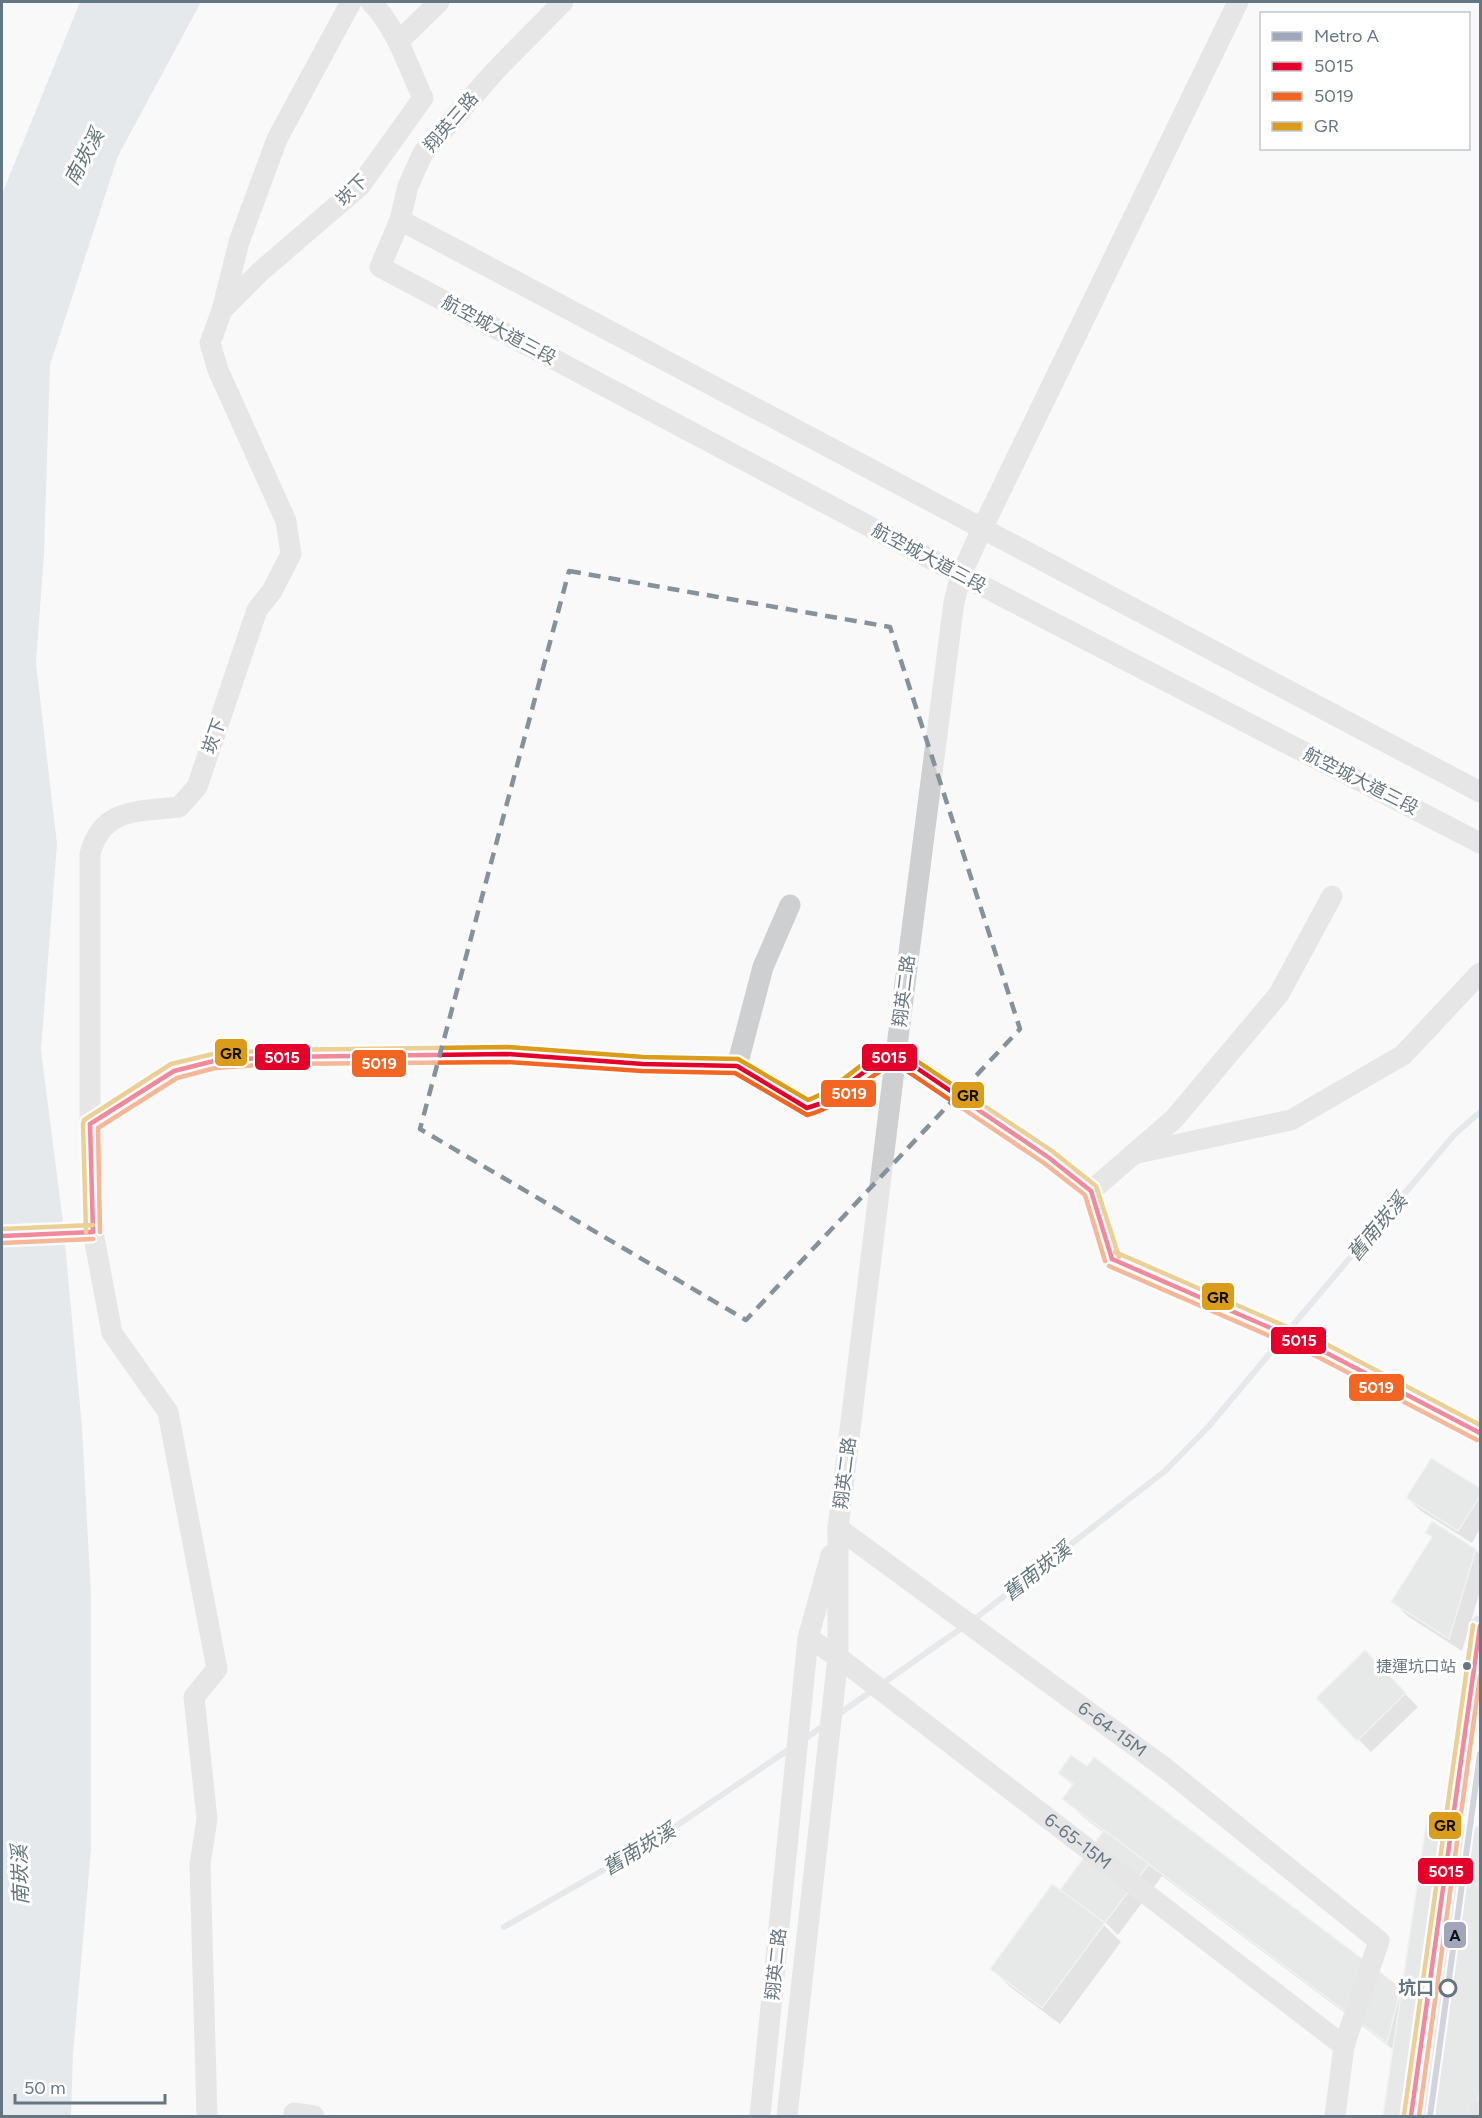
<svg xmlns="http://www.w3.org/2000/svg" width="1482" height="2118" viewBox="0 0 1482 2118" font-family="Figtree,'Noto Sans TC',sans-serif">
	<rect width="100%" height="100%" fill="#f9f9f9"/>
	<polygon fill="#ced6d9" points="80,2 201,2 118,156 50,365 44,554 36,663 57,844 41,1050 63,1222 82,1427 91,1594 91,1850 73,2054 71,2116 2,2116 2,194"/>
	<g fill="#0003">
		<polygon points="1431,1460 1480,1490 1480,1529 1472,1543 1421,1511 1407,1498"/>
		<polygon points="1427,1532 1476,1550 1480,1555 1480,1591 1462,1651 1406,1615 1393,1601 1433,1538"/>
		<polygon points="1365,1653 1418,1707 1371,1752 1318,1698"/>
		<polygon points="1060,1773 1403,1992 1428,1820 1480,1828 1480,2116 1384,2116 1394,2050 1162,1876 1118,1935 1100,1917 1098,1919 1121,1942 1060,2024 1009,1986 992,1969 1060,1892 1104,1833 1082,1816 1064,1799 1074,1787"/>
	</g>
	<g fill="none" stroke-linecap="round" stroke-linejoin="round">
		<g stroke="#ced6d9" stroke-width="6">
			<polyline points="1288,1331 1454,1135 1480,1112"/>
			<polyline points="836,1716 976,1618 1165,1471 1209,1426 1282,1339"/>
			<polyline points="802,1741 826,1724"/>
			<polyline points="504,1927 654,1841 791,1748"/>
		</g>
	</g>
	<g fill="#d0d2d3" stroke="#e8e8e8" stroke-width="1.5">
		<polygon points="1431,1458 1480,1488 1480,1496 1458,1531 1406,1498"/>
		<polygon points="1432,1521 1476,1549 1449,1639 1391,1602 1432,1537 1425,1533"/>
		<polygon points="1365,1650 1406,1693 1357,1741 1316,1698"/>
		<polygon points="1071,1755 1087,1766 1094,1757 1401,1988 1387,2043 1062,1799 1073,1784 1058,1773"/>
		<polygon points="1427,1818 1480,1827 1480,2088 1476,2116 1383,2116"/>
		<polygon points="1104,1830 1149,1864 1105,1923 1060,1890"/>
		<polygon points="1052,1884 1105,1923 1042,2008 990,1969"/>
	</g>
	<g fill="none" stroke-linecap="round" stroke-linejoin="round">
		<g stroke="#cecfd0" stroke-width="21">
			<polyline points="563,2 496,70 423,153 408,186 400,220 380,267 961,575 1480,843"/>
			<polyline points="398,42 439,2"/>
			<polyline points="400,220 1480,792"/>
			<path d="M222,310L261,271L360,186L423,98C408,66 396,27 371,2"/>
			<polyline points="737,1066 763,967 790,905"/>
			<path d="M90,1124V854C102,807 139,812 179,807L197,787L257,610L272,591L291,554L286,521L218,370L210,343L222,310L239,242L277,139L351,2"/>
			<polyline points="1133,1154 1291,1120 1403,1055 1480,973"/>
			<polyline points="1091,1191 1174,1119 1279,994 1332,896"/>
			<polyline points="2,1236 93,1232"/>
			<path id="s1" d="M838,1528L1165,1768L1379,1941L1344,2046L1335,2116"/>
			<path id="s2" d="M808,1638L838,1657L1344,2046"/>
			<polyline points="207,2116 200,1864 207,1819 194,1697 217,1669 168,1412 112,1333 93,1232 90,1124 174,1071 214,1061 275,1057 507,1054 643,1064 737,1066 807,1108 822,1103 875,1064 896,1054 1048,1157 1091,1191 1112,1259 1321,1350 1480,1433"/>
			<polyline points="294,2116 294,2113 314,2116"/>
			<polyline points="760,2116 808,1638 831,1555"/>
			<polyline points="787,2116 838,1657 838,1528 896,1054 954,602 961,575 982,529 1238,2"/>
			<polyline points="1411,2116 1480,1626"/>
			<polyline points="1480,2116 1480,2111"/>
		</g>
		<defs>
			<g id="bus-1">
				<polyline points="93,1232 90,1124 174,1071 214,1061 275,1057 507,1054 643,1064 737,1066 807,1108 822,1103 875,1064 896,1054 1048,1157 1091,1191 1112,1259"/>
				<polyline points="2,1236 93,1232"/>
				<polyline points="1112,1259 1321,1350 1480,1433"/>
				<polyline points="1411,2116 1480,1626"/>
			</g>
			<g id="bus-2">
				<path d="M100,1232L98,1128L177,1078L215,1068L275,1064L507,1062L642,1071L735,1073L807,1115C841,1107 864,1077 895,1063L1044,1163L1085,1195L1105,1261"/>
				<polyline points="2,1243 93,1239"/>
				<polyline points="1109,1266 1318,1357 1477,1440"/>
				<polyline points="1419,2116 1480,1676"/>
			</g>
			<g id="bus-3">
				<polyline points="2,1229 93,1225"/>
				<path d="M86,1232L83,1124L84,1120L171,1064L213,1054L275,1050L507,1047L643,1057L738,1059L808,1100C841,1089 862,1056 896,1047L1052,1151L1096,1186L1119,1257"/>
				<polyline points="1115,1252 1324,1343 1480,1425"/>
				<polyline points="1404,2115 1473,1625"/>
			</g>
		</defs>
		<use href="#bus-1" stroke="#fff" stroke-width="9"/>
		<use href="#bus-2" stroke="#fff" stroke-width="9"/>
		<use href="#bus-3" stroke="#fff" stroke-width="9"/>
		<use href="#bus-1" stroke="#e4002b" stroke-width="4.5"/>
		<use href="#bus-2" stroke="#f26522" stroke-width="4.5"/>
		<use href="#bus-3" stroke="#da9c1a" stroke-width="4.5"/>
		<defs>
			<polyline id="metro-1" points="1430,2116 1480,1754"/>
		</defs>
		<use href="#metro-1" stroke="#fff" stroke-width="10"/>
		<use href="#metro-1" stroke="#a2a6ba" stroke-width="6"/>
	</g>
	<path d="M0 0H1482V2118H0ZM569,571L890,627L1020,1029L746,1320L420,1129Z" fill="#f9f9f9" fill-opacity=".55" fill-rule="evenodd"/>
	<path fill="none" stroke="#84929c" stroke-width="4.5" stroke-dasharray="12 8" stroke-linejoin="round" d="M569,571L890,627L1020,1029L746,1320L420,1129Z"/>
	<circle fill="#657683" stroke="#fff" stroke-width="2" cx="1467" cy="1666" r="5"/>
	<circle fill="#fff" stroke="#657683" stroke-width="3" cx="1448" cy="1988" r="8"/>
	<g text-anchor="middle" stroke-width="6" stroke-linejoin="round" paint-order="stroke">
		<g font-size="16" fill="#657683" stroke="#fff" text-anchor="end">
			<text x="1456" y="1672">捷運坑口站</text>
		</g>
		<g font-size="18" fill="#657683" stroke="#fff">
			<text transform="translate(451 122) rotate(-49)" y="6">翔英三路</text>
			<text transform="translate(352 190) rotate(-45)" y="6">崁下</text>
			<text transform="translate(499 330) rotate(28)" y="6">航空城大道三段</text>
			<text transform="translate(929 558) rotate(28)" y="6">航空城大道三段</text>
			<text transform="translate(214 736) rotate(-71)" y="6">崁下</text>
			<text transform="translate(1361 781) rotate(27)" y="6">航空城大道三段</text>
			<text transform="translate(904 991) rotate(-83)" y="6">翔英二路</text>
			<text transform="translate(845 1473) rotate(-83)" y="6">翔英二路</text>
			<text dy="6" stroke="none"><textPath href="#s1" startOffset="340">6-64-15M</textPath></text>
			<text dy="6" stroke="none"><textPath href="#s2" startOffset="338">6-65-15M</textPath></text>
			<text transform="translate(776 1964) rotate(-84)" y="6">翔英二路</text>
		</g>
		<g font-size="18" font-weight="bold" fill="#657683" stroke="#fff" text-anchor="end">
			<text x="1434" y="1994">坑口</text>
		</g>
		<g font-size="20" font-style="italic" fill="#60757c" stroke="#fff">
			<text transform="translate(84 157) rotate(-62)" y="7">南崁溪</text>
			<text transform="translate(1377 1227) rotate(-50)" y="7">舊南崁溪</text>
			<text transform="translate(1037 1571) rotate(-38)" y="7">舊南崁溪</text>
			<text transform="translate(639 1849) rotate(-31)" y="7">舊南崁溪</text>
			<text transform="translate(20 1875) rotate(-92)" y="7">南崁溪</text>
		</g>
	</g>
	<g stroke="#fff" stroke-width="2">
		<rect x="214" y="1038" width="34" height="29" rx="6" fill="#da9c1a"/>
		<rect x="254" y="1043" width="57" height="28" rx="6" fill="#e4002b"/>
		<rect x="861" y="1043" width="57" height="29" rx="6" fill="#e4002b"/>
		<rect x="351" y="1049" width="56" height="29" rx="6" fill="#f26522"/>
		<rect x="820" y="1079" width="57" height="29" rx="6" fill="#f26522"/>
		<rect x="951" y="1081" width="34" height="28" rx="6" fill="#da9c1a"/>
		<rect x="1201" y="1282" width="34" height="29" rx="6" fill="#da9c1a"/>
		<rect x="1270" y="1326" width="57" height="29" rx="6" fill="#e4002b"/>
		<rect x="1348" y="1373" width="57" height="29" rx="6" fill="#f26522"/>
		<rect x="1428" y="1811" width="34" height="29" rx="6" fill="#da9c1a"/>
		<rect x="1417" y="1857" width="57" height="28" rx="6" fill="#e4002b"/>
		<rect x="1443" y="1921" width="24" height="28" rx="6" fill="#a2a6ba"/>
	</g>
	<g font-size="16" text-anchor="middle" font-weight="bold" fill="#fff">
		<text x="282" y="1063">5015</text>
		<text x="889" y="1063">5015</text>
		<text x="379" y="1069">5019</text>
		<text x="849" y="1099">5019</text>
		<text x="1299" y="1346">5015</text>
		<text x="1376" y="1393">5019</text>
		<text x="1446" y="1877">5015</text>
	</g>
	<g font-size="16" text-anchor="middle" font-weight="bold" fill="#111">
		<text x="231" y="1059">GR</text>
		<text x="968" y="1101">GR</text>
		<text x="1218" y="1303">GR</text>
		<text x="1445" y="1831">GR</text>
		<text x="1455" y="1941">A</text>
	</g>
	<rect width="1482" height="2118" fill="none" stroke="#657683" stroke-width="6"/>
	<rect x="1260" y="12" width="210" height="138" fill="#ffffff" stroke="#c1c8cd" stroke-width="1.5"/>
	<rect x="1272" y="32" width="30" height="9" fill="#a2a6ba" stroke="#c1c8cd" stroke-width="1.5"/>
	<text x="1314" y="42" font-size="18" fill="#657683">Metro A</text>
	<rect x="1272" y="62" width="30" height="9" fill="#e4002b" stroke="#c1c8cd" stroke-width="1.5"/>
	<text x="1314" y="72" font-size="18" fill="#657683">5015</text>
	<rect x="1272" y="92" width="30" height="9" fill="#f26522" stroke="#c1c8cd" stroke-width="1.5"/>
	<text x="1314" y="102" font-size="18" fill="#657683">5019</text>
	<rect x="1272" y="122" width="30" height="9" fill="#da9c1a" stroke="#c1c8cd" stroke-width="1.5"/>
	<text x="1314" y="132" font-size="18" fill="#657683">GR</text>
	<path d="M15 2094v9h150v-9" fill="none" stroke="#657683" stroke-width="3"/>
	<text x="24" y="2094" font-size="18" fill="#657683" stroke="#ffffff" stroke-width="4.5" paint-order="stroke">50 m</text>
</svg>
